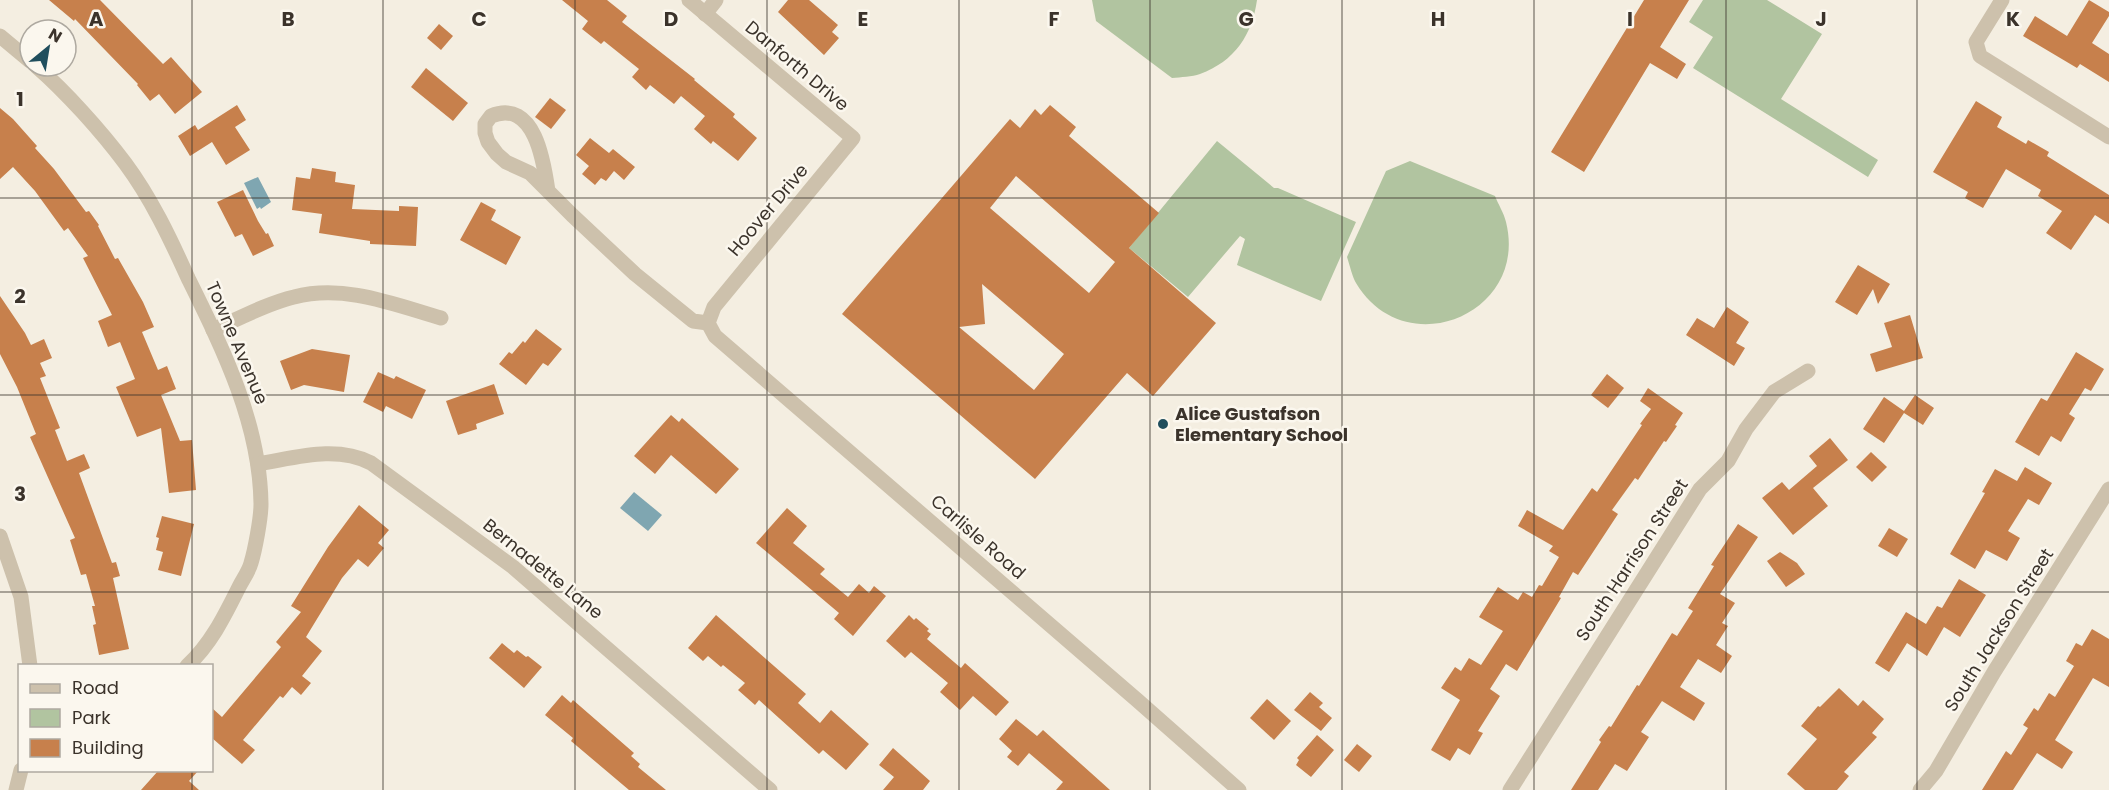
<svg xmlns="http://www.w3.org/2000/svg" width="2109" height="790" viewBox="0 0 2109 790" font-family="Poppins,sans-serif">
	<rect width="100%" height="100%" fill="#f4eee1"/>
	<g fill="#b1c4a0">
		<path d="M1092,0H1257C1252,35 1235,61 1200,74C1192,77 1181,77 1172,78L1096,21Z"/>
		<polygon points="1703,0 1767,0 1822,34 1781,99 1878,160 1868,177 1693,68 1713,37 1689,22"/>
		<polygon points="1217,141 1274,188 1278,188 1356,222 1321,301 1237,265 1245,239 1240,236 1188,297 1129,248"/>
		<path d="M1410,161L1495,196C1498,204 1504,213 1506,222C1529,314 1405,365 1356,283C1352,276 1350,266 1347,257L1386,171Z"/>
	</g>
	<g fill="#7fa6b1">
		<polygon points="258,177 271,202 261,209 260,207 257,209 244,183"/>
		<polygon points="634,492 662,515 648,531 620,508"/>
	</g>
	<g fill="#c7804c" fill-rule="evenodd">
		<polygon points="49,0 100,0 163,64 171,57 202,92 175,114 159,94 150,101 137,85 138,84 75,19 74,21"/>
		<polygon points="562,0 607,0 627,16 622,22 695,79 694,80 735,114 733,117 757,138 738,161 713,141 711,144 694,129 705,116 681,96 674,104 650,85 646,90 632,77 639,69 604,41 601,44 582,29 588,21"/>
		<polygon points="788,0 809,0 838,25 832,32 839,38 824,55 778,12"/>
		<polygon points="1644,0 1689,0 1660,47 1686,64 1677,79 1650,63 1584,172 1551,152"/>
		<polygon points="2089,0 2109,12 2109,16 2092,43 2109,54 2109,82 2080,64 2077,68 2023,36 2035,16 2067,36"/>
		<polygon points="439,24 453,36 441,50 427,38"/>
		<polygon points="426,68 468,103 453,121 411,87"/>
		<polygon points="550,98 566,110 551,129 535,117"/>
		<polygon points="1976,101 2002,117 1997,127 2026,144 2028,140 2049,152 2047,156 2109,195 2109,224 2095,215 2071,250 2046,233 2062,211 2038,196 2041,190 2006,169 1983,208 1965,198 1968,192 1933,172"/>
		<polygon points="237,105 246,120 235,127 250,150 226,165 212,142 190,156 178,136 195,125 198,130"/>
		<path d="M1050,105L1076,127L1069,136L1159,213L1129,248L1216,323L1153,396L1127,373L1035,479L842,314L1010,119L1020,128L1035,109L1041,115ZM1016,176L1115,262L1089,293L990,208ZM982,284L1064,354L1034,390L959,327L985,324Z"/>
		<polygon points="0,108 13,119 37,146 35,148 54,169 86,212 89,211 99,225 98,226 115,259 118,258 143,302 154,327 142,332 158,370 167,366 176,389 161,395 180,441 192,440 196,490 169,493 161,428 137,437 116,387 135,379 120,342 108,347 98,321 112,315 83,258 88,256 68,228 64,231 35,191 13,167 0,179"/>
		<polygon points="590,138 609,153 613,149 635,167 624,180 614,171 606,181 601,178 595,185 582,174 589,166 576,155"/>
		<polygon points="312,168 336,172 335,182 355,185 352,209 399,211 399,206 418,207 416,246 370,244 370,241 319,233 322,214 292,210 296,177 310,179"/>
		<polygon points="243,190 258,221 266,234 268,233 274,246 253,256 242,234 235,237 217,202"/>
		<polygon points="481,202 496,210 491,220 521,237 506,265 460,240"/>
		<polygon points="1858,265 1890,284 1878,304 1873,289 1857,315 1835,302"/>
		<polygon points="0,296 25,333 31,345 44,339 52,358 40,363 46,376 40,378 60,428 55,430 67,461 84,454 90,468 79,473 112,563 116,562 120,576 113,578 129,649 99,655 93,625 96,624 92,606 95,606 86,574 81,575 70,540 75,538 38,455 30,437 36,434 17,387 0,354"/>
		<polygon points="1727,307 1749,322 1736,343 1745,348 1734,366 1686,335 1697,318 1714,328"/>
		<polygon points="1910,315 1923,358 1876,372 1870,354 1892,347 1884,323"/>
		<polygon points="536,329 562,349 548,366 543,363 526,385 499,364 509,352 512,354 523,341 525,343"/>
		<polygon points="312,349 350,355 344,392 304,385 291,390 280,361"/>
		<polygon points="2076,352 2104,369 2091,391 2085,388 2069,414 2075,418 2061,442 2051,436 2039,456 2015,442 2041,398 2047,401"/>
		<polygon points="378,372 394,379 396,376 426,390 412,419 386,406 383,412 363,402"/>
		<polygon points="1607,374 1624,388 1608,408 1591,395"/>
		<polygon points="494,384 504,414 476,424 477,429 458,435 446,401"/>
		<polygon points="1648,388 1683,413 1675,425 1677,426 1666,442 1664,441 1638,480 1635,478 1612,510 1618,514 1578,575 1573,572 1559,597 1561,598 1517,671 1506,664 1490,689 1500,696 1478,731 1483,733 1470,755 1458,748 1450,761 1431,750 1460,700 1441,688 1455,667 1461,671 1469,658 1481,665 1503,631 1479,617 1498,587 1518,600 1523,592 1532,597 1539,585 1542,586 1559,557 1549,551 1553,546 1518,526 1527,510 1563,530 1592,488 1597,492 1642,425 1640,424 1651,409 1640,401"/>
		<polygon points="1915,395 1934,408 1923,425 1904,413 1884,443 1863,429 1884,397 1904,411"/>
		<polygon points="671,415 679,422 682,418 739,469 716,494 671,455 655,474 634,456"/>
		<polygon points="1830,438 1848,460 1813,488 1828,506 1793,535 1762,498 1782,482 1789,490 1817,466 1809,456"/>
		<polygon points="1871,452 1887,467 1872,482 1856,467"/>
		<polygon points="2025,467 2052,483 2039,505 2028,499 2008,531 2020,538 2007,561 1986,550 1975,569 1950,554 1985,493 1982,492 1995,469 2017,481"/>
		<polygon points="359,505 389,530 378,543 384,548 368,567 358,559 342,578 306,637 322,651 302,676 311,683 301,695 292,687 283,698 280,696 243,740 255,750 242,764 212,738 212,708 222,717 281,647 276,642 301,612 291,606 328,547"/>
		<polygon points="787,508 807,526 793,543 825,569 820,574 848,597 859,584 869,593 874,586 886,596 853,636 834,619 839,613 756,543"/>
		<polygon points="162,516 194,524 181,576 158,570 163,552 156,550 159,538 156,537"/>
		<polygon points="1738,524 1758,537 1720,594 1735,603 1722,623 1728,626 1716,645 1732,656 1721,673 1698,659 1680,687 1705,703 1694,721 1662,701 1641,732 1649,737 1627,771 1615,764 1598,790 1571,790 1601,742 1599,740 1609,726 1611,727 1637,685 1639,686 1672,633 1677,636 1693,611 1688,608 1714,566 1711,565"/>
		<polygon points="1889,528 1908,539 1897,557 1878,546"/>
		<polygon points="1780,552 1797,563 1805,574 1786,587 1767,561"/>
		<polygon points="1959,579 1986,595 1960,637 1944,627 1927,656 1907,643 1889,672 1875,663 1906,612 1926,624 1937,606 1942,608"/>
		<polygon points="716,615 806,694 798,703 820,723 831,710 869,744 846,770 823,750 819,754 759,700 755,705 738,690 745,683 723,665 721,667 708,656 703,661 688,648"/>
		<polygon points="909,615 914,620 916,618 929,629 927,631 931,634 927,639 961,668 965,663 1009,702 996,716 973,696 960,710 940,692 948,683 911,652 905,658 886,641"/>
		<polygon points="2092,629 2109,639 2109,687 2093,678 2055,740 2073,752 2062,769 2037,753 2013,790 1982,790 2006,751 2011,755 2028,728 2023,725 2034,708 2038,711 2049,693 2055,697 2074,666 2066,661 2076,643 2082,646"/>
		<polygon points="502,643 514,653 517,650 526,657 528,656 542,667 524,688 489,658"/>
		<polygon points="1839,688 1858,706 1863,700 1884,719 1872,733 1877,737 1844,772 1849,776 1837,790 1805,790 1787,774 1817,739 1801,726 1818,706 1820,707"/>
		<polygon points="1310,692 1323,703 1319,707 1332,718 1321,731 1294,710"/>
		<polygon points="562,695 571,703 573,700 634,753 631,756 640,764 638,767 666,790 629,790 571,741 573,738 545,715"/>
		<polygon points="1267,699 1291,721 1274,740 1250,718"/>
		<polygon points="1016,719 1037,736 1043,730 1110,790 1056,790 1063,782 1029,753 1018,766 1007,757 1012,751 999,739"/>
		<polygon points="1317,735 1334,750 1311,777 1296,765 1299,760 1297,758"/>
		<polygon points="1357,744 1372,756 1359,772 1344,760"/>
		<polygon points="893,748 930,781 923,790 883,790 894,777 879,765"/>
		<polygon points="158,771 198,771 189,781 199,790 141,790"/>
	</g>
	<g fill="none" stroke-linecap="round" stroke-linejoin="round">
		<g stroke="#cdc1ac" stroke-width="15">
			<polyline points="689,0 853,138 714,307 708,323 715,336 1137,700 1239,790"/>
			<polyline points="2002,0 1976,42 1980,56 2109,137"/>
			<polyline points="705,14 716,0"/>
			<polyline points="0,36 30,61"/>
			<path d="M36,66C66,92 101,131 125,163C151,198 170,238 188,278C223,349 260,423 261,504C261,518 255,550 251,563C249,571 243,579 239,587C225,615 211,644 187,666"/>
			<path d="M548,191C544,163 535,98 491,116L485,124V133L488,142L497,154L506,162L530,173L572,215L635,274L693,321L708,323"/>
			<path d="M213,330C238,319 268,303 294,297C344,284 393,304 441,318"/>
			<path d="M258,464C296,458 335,445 371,463L513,567L770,790"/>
			<polyline points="0,536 21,597 30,666"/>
			<polyline points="16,790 21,770"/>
			<polyline points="1510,790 1700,489 1728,461 1746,429 1774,392 1808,371"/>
			<polyline points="1920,790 1936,771 1994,672 2109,489"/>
		</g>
	</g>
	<path fill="none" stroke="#3b332b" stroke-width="1.5" stroke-opacity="0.55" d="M192,0V666M383,0V790M575,0V790M767,0V790M959,0V790M1150,0V790M1342,0V790M1534,0V790M1726,0V790M1917,0V790M0,198H2109M0,395H2109M0,592H2109M192,770V790"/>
	<circle fill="#204e5d" stroke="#fbf7ee" stroke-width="2" cx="1163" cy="424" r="6"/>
	<g text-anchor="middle" stroke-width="5" stroke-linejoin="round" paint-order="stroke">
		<g font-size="18" fill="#3b332b" stroke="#fbf7ee">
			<text transform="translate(797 66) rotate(40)" y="6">Danforth Drive</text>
			<text transform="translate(768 210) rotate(-50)" y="6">Hoover Drive</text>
			<text transform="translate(237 343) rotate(67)" y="6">Towne Avenue</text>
			<text transform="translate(978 537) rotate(41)" y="6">Carlisle Road</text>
			<text transform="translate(1632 560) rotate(-57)" y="6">South Harrison Street</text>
			<text transform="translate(543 569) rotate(39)" y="6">Bernadette Lane</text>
			<text transform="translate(1999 630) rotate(-58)" y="6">South Jackson Street</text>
		</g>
		<g font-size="18" font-weight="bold" fill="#3b332b" stroke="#fbf7ee" text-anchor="start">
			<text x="1175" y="420">Alice Gustafson<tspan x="1175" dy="21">Elementary School</tspan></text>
		</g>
	</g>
	<g font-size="20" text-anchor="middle" font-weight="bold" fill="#3b332b" stroke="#fbf7ee" stroke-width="5" stroke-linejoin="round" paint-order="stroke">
		<text x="96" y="26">A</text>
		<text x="288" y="26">B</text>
		<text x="479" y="26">C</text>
		<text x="671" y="26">D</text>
		<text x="863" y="26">E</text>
		<text x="1054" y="26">F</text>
		<text x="1246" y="26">G</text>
		<text x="1438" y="26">H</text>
		<text x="1630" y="26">I</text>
		<text x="1821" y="26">J</text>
		<text x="2013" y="26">K</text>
		<text x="20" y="106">1</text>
		<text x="20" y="303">2</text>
		<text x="20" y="501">3</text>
	</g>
	<rect x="18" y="664" width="195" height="108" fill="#fbf7ee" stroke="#aea9a0" stroke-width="1.5"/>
	<rect x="30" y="684" width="30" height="9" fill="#cdc1ac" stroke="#aea9a0" stroke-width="1.5"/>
	<text x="72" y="694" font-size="18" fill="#3b332b">Road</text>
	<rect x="30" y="709" width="30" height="18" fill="#b1c4a0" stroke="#aea9a0" stroke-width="1.5"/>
	<text x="72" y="724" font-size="18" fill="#3b332b">Park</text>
	<rect x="30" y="739" width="30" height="18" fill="#c7804c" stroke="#aea9a0" stroke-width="1.5"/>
	<text x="72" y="754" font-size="18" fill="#3b332b">Building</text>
	<g transform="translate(48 48) rotate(30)"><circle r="28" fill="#fbf7ee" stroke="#aea9a0" stroke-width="1.5"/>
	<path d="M0-4.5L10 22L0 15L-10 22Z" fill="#204e5d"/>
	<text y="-9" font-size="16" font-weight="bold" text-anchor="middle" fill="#3b332b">N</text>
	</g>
</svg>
